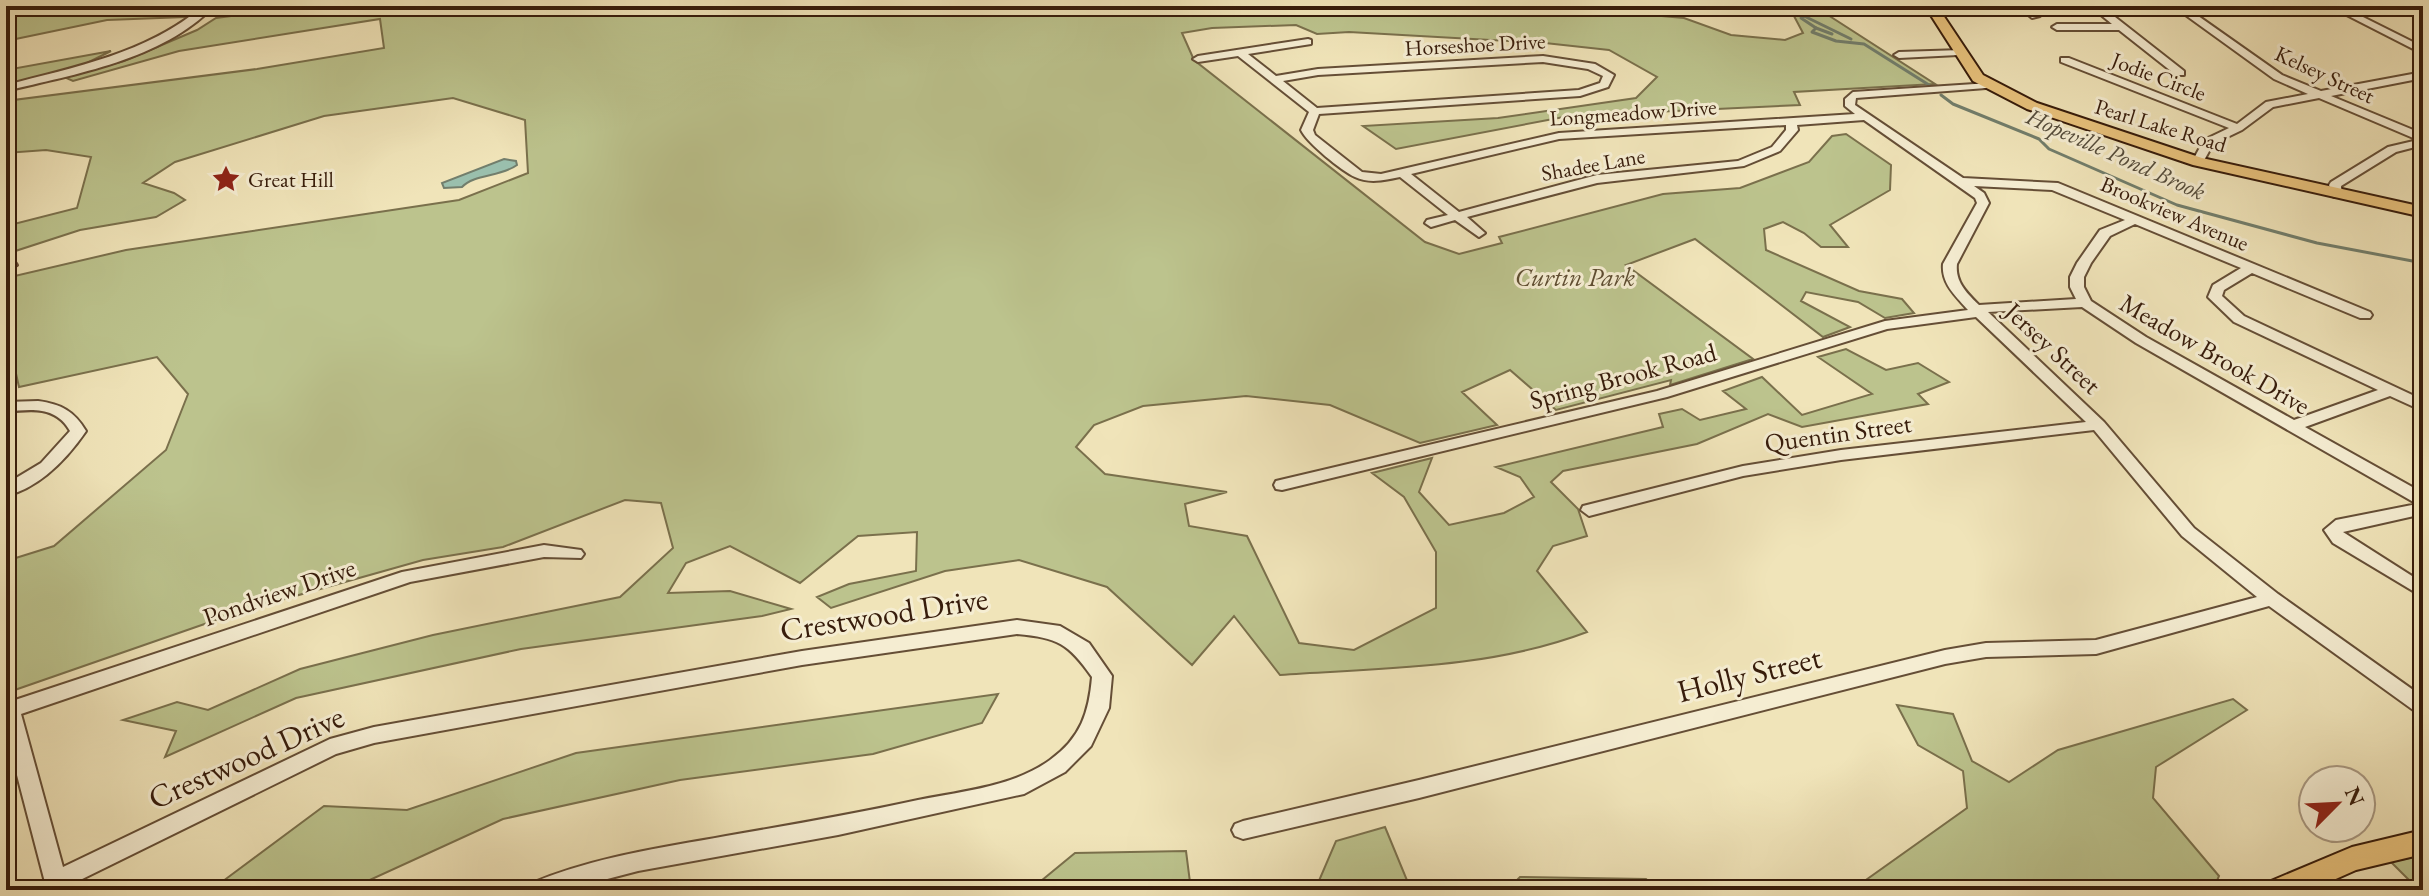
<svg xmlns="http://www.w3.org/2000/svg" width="2429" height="896" viewBox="0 0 2429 896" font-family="'EB Garamond',serif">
	<rect width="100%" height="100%" fill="#f0e4b9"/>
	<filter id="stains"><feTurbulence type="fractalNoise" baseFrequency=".0025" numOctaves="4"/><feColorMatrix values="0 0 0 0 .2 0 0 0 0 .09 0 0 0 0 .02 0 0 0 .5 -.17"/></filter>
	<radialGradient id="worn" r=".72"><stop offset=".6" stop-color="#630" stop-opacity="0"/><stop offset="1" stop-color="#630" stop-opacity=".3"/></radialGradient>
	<g fill="#bcc38d" stroke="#7a704c" stroke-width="2">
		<polygon points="6,6 196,6 186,17 107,20 6,41"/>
		<path d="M307,6H1549L1684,18L1731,35L1785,40L1803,33L1794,16L1779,6H1852L1828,15L1935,84L1794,92L1800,105L1569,116L1396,149L1363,126L1498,118L1636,98L1657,77L1609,50L1545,43L1349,32L1317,34L1296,25L1212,28L1182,33L1194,60L1425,242L1459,254L1502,243L1499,237L1663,194L1740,188L1809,162L1832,136L1846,134L1891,165L1890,190L1830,225L1848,247H1821L1804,233L1783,222L1764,229L1766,250L1859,291L1902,299L1914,313L1885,318L1858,302L1806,292L1801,301L1850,327L1823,337L1695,239L1626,265L1753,359L1670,385L1671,380L1556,410L1510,370L1462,392L1497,425L1420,443L1330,405L1246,396L1143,406L1094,425L1076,447L1105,474L1227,492L1185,504L1189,526L1247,536L1299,643L1354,650L1436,608V552L1404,497L1372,473L1432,458L1419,492L1449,525L1504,513L1534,497L1520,477L1496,467L1663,427L1659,414L1682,409L1700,420L1746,409L1723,391L1762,377L1802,415L1872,394L1818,357L1846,349L1886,370L1918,363L1949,382L1918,394L1928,404L1802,427L1768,414L1697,444L1563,471L1551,482L1578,509L1587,536L1553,546L1537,571L1587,632C1490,669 1383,668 1280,675L1234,616L1192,665L1107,587L1019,560L945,571L831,608L817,597L849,584L916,571L917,532L858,536L800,583L730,546L686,563L668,593L730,591L791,609L762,616L521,649L296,698L165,757L176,731L123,720L177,702L208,710L300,669L433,635L620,597L673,548L661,503L625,500L503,547L423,560L242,611L6,693V561L54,546L166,450L188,394L157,357L19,387L6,329V278L126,250L459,200L528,173L525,120L453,98L324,116L175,162L143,183L174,193L185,200L156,217L80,230L6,254V226L77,208L91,157L46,150L6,153V101L257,69L384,48L380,19L179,51L73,81L64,77L124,61L197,30L216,18Z"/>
		<polygon points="111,51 85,64 6,86 6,70"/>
		<polygon points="998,694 982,723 873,754 680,780 503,819 348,890 239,890 219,884 324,806 407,810 576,753"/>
		<polygon points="2233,699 2247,710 2156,767 2153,798 2219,876 2213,890 1801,890 1817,883 1863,882 1967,808 1963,771 1918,745 1897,705 1953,714 1972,761 2009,782 2058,750"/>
		<polygon points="1385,827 1411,890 1315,890 1336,841"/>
		<polygon points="1186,851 1191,890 1030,890 1075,853"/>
		<polygon points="2423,855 2423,890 2419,890 2391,862"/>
		<polygon points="1520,877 1646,879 1658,890 1507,890"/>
	</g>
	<path fill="#9abfad" stroke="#727e6c" stroke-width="2" d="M504,159L516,161L517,165C501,177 474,174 462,187L444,188L442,183Z"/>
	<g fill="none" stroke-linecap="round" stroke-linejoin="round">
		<g stroke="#727e6c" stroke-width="3">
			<polyline points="1785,6 1804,16 1801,18 1816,28 1812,32 1836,41 1864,44 1929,85"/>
			<polyline points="1804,16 1851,39"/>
			<polyline points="1816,28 1832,34"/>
			<polyline points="1941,95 1953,104 2039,139 2049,149 2177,205 2317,243 2423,263"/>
		</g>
		<defs>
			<g id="minor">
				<path d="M203,6H214C162,60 75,74 6,91V85C75,67 148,53 203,6Z"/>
				<polygon points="2018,6 2029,6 2040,16 2032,18"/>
				<polygon points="2090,6 2101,6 2184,71 2184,75 2176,75 2119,30 2057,30 2052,27 2057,24 2112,24"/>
				<polygon points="2173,6 2184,6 2282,75 2321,91 2423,72 2423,78 2331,96 2423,134 2423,145 2396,152 2341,186 2342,197 2334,197 2329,185 2331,182 2388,147 2418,140 2319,98 2273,107 2242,130 2213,144 2202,164 2194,164 2192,162 2204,140 2229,128 2061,62 2061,58 2069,58 2237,124 2266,102 2308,94 2274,79"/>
				<polygon points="2329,6 2341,6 2423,47 2423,54"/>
				<path d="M1308,39L1311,40V44L1248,54L1276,76L1318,69L1543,56L1595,64L1614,75L1608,87L1580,96L1319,114L1313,130L1315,135L1362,172L1381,174L1559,133L1855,114L1845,106V99L1853,92L1990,83L1991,85L1986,88L1856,98L1855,105L1963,178L2058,183L2370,312L2372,315L2370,318H2360L2252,273L2224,290L2222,296L2244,316L2423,400V411L2390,396L2305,427L2423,493V514L2343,532L2423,583V597L2333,543L2324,530L2336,520L2417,504L2136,343L2082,307L1988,312L2104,422L2194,528L2278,594L2423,697V715L2416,712L2269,606L2096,654L1986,657L1945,664L1419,798L1243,839L1235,836L1232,830L1235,824L1243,821L1419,780L1945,650L1986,643L2096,640L2257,597L2182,536L2094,430L1841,460L1743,476L1589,516L1581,510L1583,506L1743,466L1841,450L2086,422L1976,317L1887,329L1667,397L1282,490L1276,489L1274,485L1276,481L1657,391L1885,321L1968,310C1957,297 1941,284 1943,264L1977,203L1975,198L1864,120L1797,125L1798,130L1780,151L1744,166L1597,183L1467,217L1485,233L1479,237L1455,220L1431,227L1425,223L1427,220L1448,215L1400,177C1386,180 1369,184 1355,177C1342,171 1307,143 1301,130L1309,112L1238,56L1198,62L1193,59L1198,56ZM1543,62L1588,69L1603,76L1600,83L1579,90L1317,108L1283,81L1318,75ZM1786,125V130L1772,147L1738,161L1597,175L1459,212L1411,174L1559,139ZM1974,186L2052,190L2125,220L2100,230L2077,263L2070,277V287L2076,299L1979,305C1967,293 1955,282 1957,264L1989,203L1984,193ZM2135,224L2241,268L2213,285L2208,297L2234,322L2378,390L2294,420L2146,337L2091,301L2084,287V277L2091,263L2110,236Z"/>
				<polygon points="1962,50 1963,52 1958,55 1899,58 1894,55 1899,52"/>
				<polygon points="6,261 15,262 17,265 6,269"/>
				<path d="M38,401C61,404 74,411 86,431C66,460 40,487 6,496V484L41,463L70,431C56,406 31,409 6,412V402Z"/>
				<path d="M544,545L581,550L584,554L581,558L544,557L410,582L21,714L63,867L330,739L374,727L802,651L1017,620L1060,626L1089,643L1112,676L1109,708L1091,746L1065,772L1024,794L838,835L638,871L565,890H529L532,883C594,857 660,848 726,836C790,825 854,814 918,800C962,791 1013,787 1050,760C1081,738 1089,712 1092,677C1068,643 1058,638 1017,634L802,665L374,743L336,754L68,886L67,890H47L6,733V703L402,572Z"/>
			</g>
			<g id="major">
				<polygon points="1925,6 1937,6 1983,75 2037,103 2202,158 2423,207 2423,217 2193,165 2027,109 1973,81"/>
				<polygon points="2423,830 2423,854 2356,870 2311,890 2267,890 2271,881 2352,847"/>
			</g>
		</defs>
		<use href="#minor" stroke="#654e36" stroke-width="4"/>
		<use href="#major" stroke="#371c0b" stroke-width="4"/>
		<use href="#minor" fill="#f5edd2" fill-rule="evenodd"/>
		<use href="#major" fill="#e8c27c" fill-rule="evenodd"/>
	</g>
	<defs>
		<symbol id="sight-bare" viewBox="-9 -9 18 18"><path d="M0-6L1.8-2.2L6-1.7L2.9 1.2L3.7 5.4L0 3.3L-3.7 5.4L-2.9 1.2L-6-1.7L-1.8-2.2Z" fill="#8f2418" stroke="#f5edd2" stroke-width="2.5" paint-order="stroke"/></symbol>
	</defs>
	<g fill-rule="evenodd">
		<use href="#sight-bare" x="206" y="159" width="40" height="40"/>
	</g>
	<g text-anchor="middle" stroke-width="6" stroke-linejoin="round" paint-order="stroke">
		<g font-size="22" fill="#371c0b" stroke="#f5edd2">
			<text transform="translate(1475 44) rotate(-3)" y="8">Horseshoe Drive</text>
			<text transform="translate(2325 74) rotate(25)" y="8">Kelsey Street</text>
			<text transform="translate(2159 76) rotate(21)" y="8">Jodie Circle</text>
			<text transform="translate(1633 112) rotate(-4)" y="8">Longmeadow Drive</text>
			<text transform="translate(2161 125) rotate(17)" y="8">Pearl Lake Road</text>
			<text transform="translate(1593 164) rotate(-10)" y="8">Shadee Lane</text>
			<text transform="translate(2175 213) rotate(23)" y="8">Brookview Avenue</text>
		</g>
		<g font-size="22" fill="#371c0b" stroke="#f5edd2" text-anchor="start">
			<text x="248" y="187">Great Hill</text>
		</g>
		<g font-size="24" font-style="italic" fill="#554d3c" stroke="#f5edd2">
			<text transform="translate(2116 154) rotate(24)" y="8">Hopeville Pond Brook</text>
		</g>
		<g font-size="26" font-style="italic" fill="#5f4e32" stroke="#f5edd2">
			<text x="1575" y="286">Curtin Park</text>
		</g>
		<g font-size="26" fill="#371c0b" stroke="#f5edd2">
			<text transform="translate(2053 348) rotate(43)" y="9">Jersey Street</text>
			<text transform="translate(2215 354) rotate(30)" y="9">Meadow Brook Drive</text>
			<text transform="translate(1623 376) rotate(-15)" y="9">Spring Brook Road</text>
			<text transform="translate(1838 433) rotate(-8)" y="9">Quentin Street</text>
			<text transform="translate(279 592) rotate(-19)" y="9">Pondview Drive</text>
		</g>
		<g font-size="32" fill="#371c0b" stroke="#f5edd2">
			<text transform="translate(884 614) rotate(-9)" y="11">Crestwood Drive</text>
			<text transform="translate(1749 674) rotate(-14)" y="11">Holly Street</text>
			<text transform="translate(246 757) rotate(-24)" y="11">Crestwood Drive</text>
		</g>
	</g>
	<rect width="2429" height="896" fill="none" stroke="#f0e4b9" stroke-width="32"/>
	<rect x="8" y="8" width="2413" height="880" fill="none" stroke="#371c0b" stroke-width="4"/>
	<rect x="16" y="16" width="2397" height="864" fill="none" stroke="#371c0b" stroke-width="2"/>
	<g transform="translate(2337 804) rotate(66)"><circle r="38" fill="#f5edd2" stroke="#a99982" stroke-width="2"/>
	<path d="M0-6L14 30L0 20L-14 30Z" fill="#8f2418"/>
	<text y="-12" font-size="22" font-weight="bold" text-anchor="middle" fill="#371c0b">N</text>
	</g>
	<rect width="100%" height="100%" filter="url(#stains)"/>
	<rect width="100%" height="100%" fill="url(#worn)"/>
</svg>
